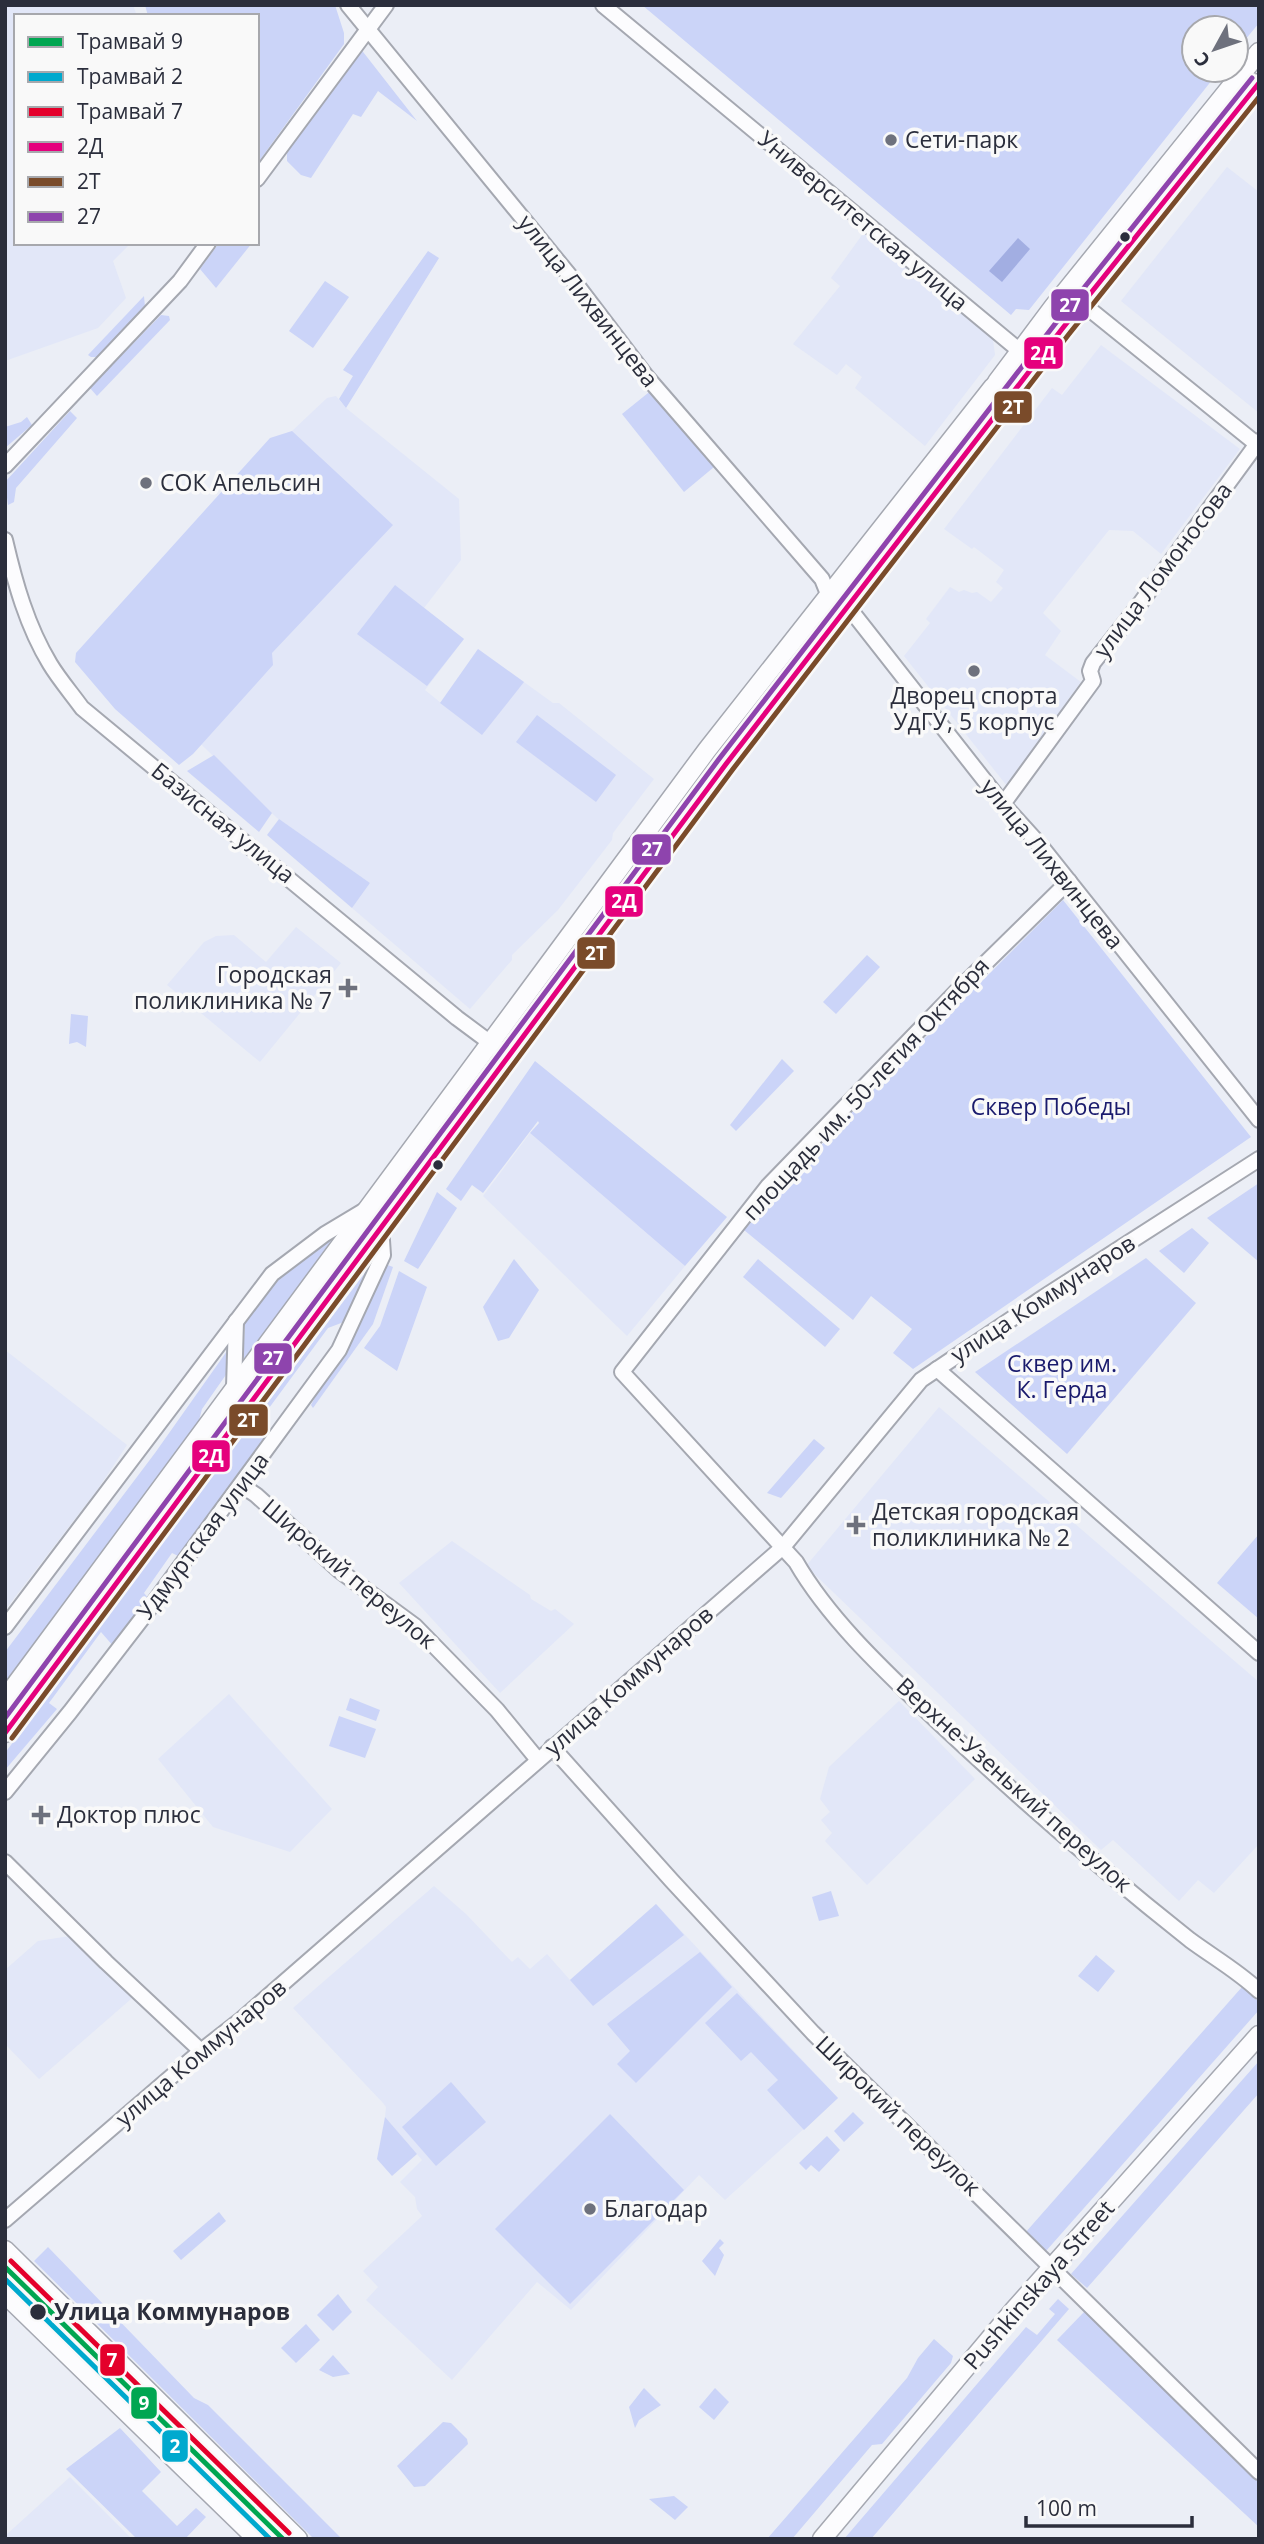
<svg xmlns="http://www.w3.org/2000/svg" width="1264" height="2544" viewBox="0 0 1264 2544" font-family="'Open Sans',sans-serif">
	<rect width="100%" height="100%" fill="#ebeef6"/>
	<g fill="#e2e7f8">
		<polygon points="5,5 133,5 137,16 16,16 16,243 131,243 113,261 126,298 98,328 5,361"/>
		<polygon points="1227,167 1259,192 1259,413 1121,301"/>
		<polygon points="865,231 982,327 993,340 995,355 925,446 855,388 862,377 846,364 837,375 793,344 840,286 831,278"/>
		<polygon points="1101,345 1240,449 1161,554 1133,531 1109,530 1043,613 1061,631 1045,655 1081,682 1007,786 904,656 930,623 926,619 950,587 959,592 964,590 972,593 977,592 991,602 1003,588 996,582 1004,570 974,547 972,549 944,529 1052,388 1062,395"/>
		<polygon points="336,396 346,408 459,499 461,560 424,608 464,639 425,690 441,703 478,649 553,703 559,703 654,779 613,833 612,840 558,910 512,955 512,960 470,1009 352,908 370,883 277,818 102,648 292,431 327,398"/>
		<polygon points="296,927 341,963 260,1062 167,985 204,942 216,936 234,935 266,962"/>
		<polygon points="530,1133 685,1266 627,1336 483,1196"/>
		<polygon points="5,1350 127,1445 98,1489 5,1610"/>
		<polygon points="939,1407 1259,1682 1259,1844 1214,1893 1198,1880 1179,1901 1113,1840 1101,1850 806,1566"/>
		<polygon points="452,1541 530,1595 531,1599 551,1611 555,1609 574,1624 500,1693 399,1583"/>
		<polygon points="229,1694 332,1809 290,1852 213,1827 158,1759"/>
		<polygon points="899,1701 975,1779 867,1885 825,1841 832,1833 821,1820 830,1812 820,1799 829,1767"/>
		<polygon points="434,1886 466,1914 512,1962 518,1957 530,1969 547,1954 570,1980 656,1904 838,2098 725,2200 699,2175 571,2310 537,2282 452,2380 366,2300 378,2287 363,2271 422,2216 417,2209 415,2197 400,2182 422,2160 385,2117 386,2107 383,2103 293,2008"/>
		<polygon points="76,1935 132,1995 131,1999 39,2079 5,2044 5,1970 38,1941"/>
		<polygon points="70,2477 132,2539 5,2539 5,2536"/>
	</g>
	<g fill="#cbd4f8">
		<polygon points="145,5 335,5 344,33 344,44 257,164 257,16 148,16"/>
		<polygon points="642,5 1259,5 1259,23 1236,51 1236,28 1194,28 1194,70 1220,70 1029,310 1016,309 1011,315"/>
		<polygon points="360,48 417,121 378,91 361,117 353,114 311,178 301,175 287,161 287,153"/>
		<polygon points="219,243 252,243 216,288 200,269"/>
		<polygon points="428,251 439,258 346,408 339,399 353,376 343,370"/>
		<polygon points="325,281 349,297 313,348 289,331"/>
		<polygon points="144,296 145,307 97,357 91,357 88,355"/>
		<polygon points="161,315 169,316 170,320 97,396 90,388"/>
		<polygon points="653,389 714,467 684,492 622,414"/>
		<polygon points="70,411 77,418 16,488 14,502 8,505 5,482"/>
		<polygon points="27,417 32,425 5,448 5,427 21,422"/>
		<polygon points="292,431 393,525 272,653 273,665 193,754 179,765 115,709 75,662 76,653 270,438"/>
		<polygon points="395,585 464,639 427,686 357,634"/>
		<polygon points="478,649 524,682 482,735 440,703"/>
		<polygon points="537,715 616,775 596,802 516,742"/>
		<polygon points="214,755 272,813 259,832 187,771"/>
		<polygon points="279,819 370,883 352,908 267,835"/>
		<polygon points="1063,900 1251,1137 913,1369 893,1353 912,1329 871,1296 853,1320 744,1230 856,1107"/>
		<polygon points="867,955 880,967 836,1014 823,1002"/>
		<polygon points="71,1014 88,1016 86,1047 77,1042 69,1044"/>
		<polygon points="782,1059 794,1071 736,1131 730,1125"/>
		<polygon points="535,1061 727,1217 685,1266 530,1133 539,1123 538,1121 483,1193 472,1185 461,1201 446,1189"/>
		<polygon points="1259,1183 1259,1262 1207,1218"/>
		<polygon points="437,1192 457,1208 418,1269 404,1261"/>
		<polygon points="1192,1228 1209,1243 1184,1273 1159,1251"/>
		<polygon points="336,1234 243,1363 245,1322 281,1275"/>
		<polygon points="376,1258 349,1320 328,1328 258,1423 272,1433 180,1557 172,1553 144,1593 149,1599 114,1647 101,1632 49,1703 57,1709 5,1770 5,1753"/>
		<polygon points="1146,1258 1196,1303 1067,1454 975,1372"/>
		<polygon points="514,1259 539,1290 509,1338 498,1341 483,1307"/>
		<polygon points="758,1259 840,1329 825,1347 743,1277"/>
		<polygon points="385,1264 393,1267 373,1324 313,1408 311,1405"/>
		<polygon points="399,1271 427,1287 397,1371 364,1348 380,1326"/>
		<polygon points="232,1344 230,1369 202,1409 198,1424 5,1684 5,1652 155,1453"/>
		<polygon points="814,1439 825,1448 781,1498 767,1493"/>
		<polygon points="1259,1534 1259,1619 1217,1583"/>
		<polygon points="350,1698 380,1710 376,1721 346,1710"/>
		<polygon points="339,1716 376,1729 365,1758 329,1746"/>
		<polygon points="831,1891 839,1916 819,1921 812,1897"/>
		<polygon points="656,1904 684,1935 593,2006 570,1980"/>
		<polygon points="700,1952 732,1987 636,2083 617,2064 630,2051 607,2024"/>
		<polygon points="1096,1955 1115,1971 1098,1992 1078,1976"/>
		<polygon points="1242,1987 1259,2002 1259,2010 1046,2251 1025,2233"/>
		<polygon points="737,1993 838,2098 804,2130 767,2090 778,2080 751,2052 741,2061 705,2023"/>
		<polygon points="1259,2061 1259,2093 1087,2288 1071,2274"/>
		<polygon points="451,2082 486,2122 436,2166 402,2127"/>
		<polygon points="853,2112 864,2123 844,2142 834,2131"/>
		<polygon points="610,2114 684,2190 570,2304 495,2229"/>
		<polygon points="385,2117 417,2154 392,2176 377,2159"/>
		<polygon points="827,2136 840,2150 819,2172 811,2165 806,2170 799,2163"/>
		<polygon points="219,2212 226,2221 181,2260 173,2251"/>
		<polygon points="720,2239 724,2243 719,2248 724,2255 715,2276 702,2261"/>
		<polygon points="48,2247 194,2398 208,2405 342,2539 314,2539 34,2261"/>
		<polygon points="338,2294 352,2312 333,2331 317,2315"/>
		<polygon points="1058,2299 1069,2309 871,2539 844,2539 1026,2327 1037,2335 1055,2314 1049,2309"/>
		<polygon points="1085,2311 1259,2482 1259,2527 1057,2340"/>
		<polygon points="306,2324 320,2340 296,2363 281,2348"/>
		<polygon points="934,2339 953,2356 951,2363 882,2444 872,2445 792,2539 767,2539 907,2378 918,2358"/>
		<polygon points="333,2355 350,2374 333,2377 319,2370"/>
		<polygon points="644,2388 661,2405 639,2420 635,2428 629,2407"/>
		<polygon points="715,2388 729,2402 714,2420 699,2407"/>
		<polygon points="443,2422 451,2423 467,2439 468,2444 425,2486 414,2487 397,2466"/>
		<polygon points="120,2428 161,2472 142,2491 177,2526 196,2508 206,2517 185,2539 137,2539 66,2469"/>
		<polygon points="674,2496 688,2507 675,2520 649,2499"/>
	</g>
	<polygon fill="#a2aee2" points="1018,238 1030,249 1002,282 989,271"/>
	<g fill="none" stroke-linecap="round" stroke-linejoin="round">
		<defs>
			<g id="minor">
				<polyline points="348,5 570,276 646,376 822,579 834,609 831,624"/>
				<polyline points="603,5 1020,351"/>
				<polyline points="257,179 386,5"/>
				<polyline points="1083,304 1259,446"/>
				<polyline points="5,466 180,281 208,243"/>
				<path d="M5,540C15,583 27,626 50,664C59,679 72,694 82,708L457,1018L508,1056"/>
				<polyline points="842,599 1003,804 1041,846 1259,1120"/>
				<polyline points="1003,804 1093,681 1090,671 1093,663 1139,605 1259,441"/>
				<path d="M1069,881L955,993L768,1186L622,1372L796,1562C830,1621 888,1674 937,1721C1018,1797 1103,1871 1190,1940C1213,1957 1238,1971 1259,1991"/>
				<polyline points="937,1369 1259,1653"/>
				<polyline points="234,1387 236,1321"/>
				<polyline points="241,1485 256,1495 340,1571 415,1626 497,1710 538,1760"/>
				<polyline points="5,1627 272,1274 325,1234 365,1210"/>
				<polyline points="552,1747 672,1881 813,2033 1259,2472"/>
				<polyline points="5,1792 70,1712 144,1616 339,1350 383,1255 381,1226"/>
				<polyline points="5,1862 106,1962 201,2051"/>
				<polyline points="5,2220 201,2051 242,2019 783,1547 921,1380 1044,1297 1259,1159"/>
			</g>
			<g id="major">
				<polyline points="997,382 1054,306 1259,52"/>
				<polyline points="1012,393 1259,83"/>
				<polyline points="5,1699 707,750 993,387"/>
				<polyline points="5,1733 578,960 822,637 1008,399"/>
				<polyline points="5,2250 298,2539"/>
				<polyline points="5,2294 257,2539"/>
				<polyline points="822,2539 1014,2310 1259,2035"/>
			</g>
		</defs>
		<use href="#minor" stroke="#a5a8b1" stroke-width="18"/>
		<use href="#major" stroke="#a5a8b1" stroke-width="21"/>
		<use href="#minor" stroke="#fcfcfe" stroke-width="14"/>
		<use href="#major" stroke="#fcfcfe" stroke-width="18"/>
		<defs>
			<polyline id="bus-1" points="5,1733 726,764 1062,329 1259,83"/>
			<polyline id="bus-2" points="12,1738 733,769 1069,334 1259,97"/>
			<polyline id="bus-3" points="5,1718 719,759 1055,324 1252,78"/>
		</defs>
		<use href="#bus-1" stroke="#f9f9f9" stroke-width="10"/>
		<use href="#bus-2" stroke="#f9f9f9" stroke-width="10"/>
		<use href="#bus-3" stroke="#f9f9f9" stroke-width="10"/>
		<use href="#bus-1" stroke="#e5007d" stroke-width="5"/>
		<use href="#bus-2" stroke="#7a4b2a" stroke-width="5"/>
		<use href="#bus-3" stroke="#8e44ad" stroke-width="5"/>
		<defs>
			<polyline id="tram-1" points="5,2267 283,2539"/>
			<polyline id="tram-2" points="5,2279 270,2539"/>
			<polyline id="tram-3" points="11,2261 289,2533"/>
		</defs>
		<use href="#tram-1" stroke="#f9f9f9" stroke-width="10"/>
		<use href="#tram-2" stroke="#f9f9f9" stroke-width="10"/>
		<use href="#tram-3" stroke="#f9f9f9" stroke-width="10"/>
		<use href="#tram-1" stroke="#00a651" stroke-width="5"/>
		<use href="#tram-2" stroke="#00a9ce" stroke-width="5"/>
		<use href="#tram-3" stroke="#e4002b" stroke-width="5"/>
	</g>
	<g fill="#6e717d" stroke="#f9f9f9" stroke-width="2.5">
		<circle cx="891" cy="140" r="7"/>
		<circle cx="146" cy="483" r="7"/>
		<circle cx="974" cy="671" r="7"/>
		<path d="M344.5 977.5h7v7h7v7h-7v7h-7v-7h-7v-7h7z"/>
		<path d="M852.5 1514.5h7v7h7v7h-7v7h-7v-7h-7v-7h7z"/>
		<path d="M37.5 1804.5h7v7h7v7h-7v7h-7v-7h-7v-7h7z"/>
		<circle cx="590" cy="2209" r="7"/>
	</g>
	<g fill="#2b2e3c" stroke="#f9f9f9" stroke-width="2.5">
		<circle cx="1125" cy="237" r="6"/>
		<circle cx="438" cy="1165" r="6"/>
		<circle cx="38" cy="2312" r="9"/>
	</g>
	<g text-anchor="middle" stroke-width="7" stroke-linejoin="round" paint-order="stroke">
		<g font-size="23" fill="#2b2e3c" stroke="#f9f9f9" text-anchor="start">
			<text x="905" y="148">Сети-парк</text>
			<text x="160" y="491">СОК Апельсин</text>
			<text x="974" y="704" text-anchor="middle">Дворец спорта<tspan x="974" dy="26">УдГУ, 5 корпус</tspan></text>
			<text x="332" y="983" text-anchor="end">Городская<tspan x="332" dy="26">поликлиника № 7</tspan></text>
			<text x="872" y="1520">Детская городская<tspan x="872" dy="26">поликлиника № 2</tspan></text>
			<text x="57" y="1823">Доктор плюс</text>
			<text x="604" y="2217">Благодар</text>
		</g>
		<g font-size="23" fill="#2b2e3c" stroke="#f9f9f9">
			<text transform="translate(863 221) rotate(40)" y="8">Университетская улица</text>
			<text transform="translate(588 301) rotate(52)" y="8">улица Лихвинцева</text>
			<text transform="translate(1163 570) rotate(-53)" y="8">улица Ломоносова</text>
			<text transform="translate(223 823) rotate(39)" y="8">Базисная улица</text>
			<text transform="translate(1052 864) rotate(51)" y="8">улица Лихвинцева</text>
			<text transform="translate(866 1089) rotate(-47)" y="8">площадь им. 50-летия Октября</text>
			<text transform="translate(1043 1299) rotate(-33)" y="8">улица Коммунаров</text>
			<text transform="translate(203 1536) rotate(-53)" y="8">Удмуртская улица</text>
			<text transform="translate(349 1574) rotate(40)" y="8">Широкий переулок</text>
			<text transform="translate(629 1681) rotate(-41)" y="8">улица Коммунаров</text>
			<text transform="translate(1014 1785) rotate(42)" y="8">Верхне-Узенький переулок</text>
			<text transform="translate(201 2053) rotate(-40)" y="8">улица Коммунаров</text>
			<text transform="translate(898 2116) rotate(44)" y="8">Широкий переулок</text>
			<text transform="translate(1039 2285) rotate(-49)" y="8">Pushkinskaya Street</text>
		</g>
		<g font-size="23" fill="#1a1b6d" stroke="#f9f9f9">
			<text x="1051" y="1115">Сквер Победы</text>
			<text x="1062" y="1372">Сквер им.<tspan x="1062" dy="26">К. Герда</tspan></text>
		</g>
		<g font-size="23" font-weight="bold" fill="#2b2e3c" stroke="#f9f9f9" text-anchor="start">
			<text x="54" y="2320">Улица Коммунаров</text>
		</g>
	</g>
	<g stroke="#f9f9f9" stroke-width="2.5">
		<rect x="1050" y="288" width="40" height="34" rx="7" fill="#8e44ad"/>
		<rect x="1023" y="336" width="41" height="34" rx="7" fill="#e5007d"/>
		<rect x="993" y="390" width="40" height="34" rx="7" fill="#7a4b2a"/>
		<rect x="631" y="833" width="41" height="33" rx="7" fill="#8e44ad"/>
		<rect x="604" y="885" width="40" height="33" rx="7" fill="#e5007d"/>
		<rect x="576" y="936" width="40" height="34" rx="7" fill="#7a4b2a"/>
		<rect x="253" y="1342" width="40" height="33" rx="7" fill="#8e44ad"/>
		<rect x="228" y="1403" width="41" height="34" rx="7" fill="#7a4b2a"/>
		<rect x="191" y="1439" width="40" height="34" rx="7" fill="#e5007d"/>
		<rect x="99" y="2343" width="27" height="34" rx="7" fill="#e4002b"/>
		<rect x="130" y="2386" width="28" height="34" rx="7" fill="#00a651"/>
		<rect x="161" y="2429" width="28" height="34" rx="7" fill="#00a9ce"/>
	</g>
	<g font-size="19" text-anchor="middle" font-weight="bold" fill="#fff">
		<text x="1070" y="312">27</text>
		<text x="1043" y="360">2Д</text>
		<text x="1013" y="414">2Т</text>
		<text x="652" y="856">27</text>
		<text x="624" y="908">2Д</text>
		<text x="596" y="960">2Т</text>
		<text x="273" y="1365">27</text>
		<text x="248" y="1427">2Т</text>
		<text x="211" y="1463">2Д</text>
		<text x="112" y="2367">7</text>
		<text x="144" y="2410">9</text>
		<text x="175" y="2453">2</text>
	</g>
	<rect width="1264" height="2544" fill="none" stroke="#2b2e3c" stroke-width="14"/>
	<rect x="14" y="14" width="245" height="231" fill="#f9f9f9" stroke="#a7a8ad" stroke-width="2"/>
	<rect x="28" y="37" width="35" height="10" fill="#00a651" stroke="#a7a8ad" stroke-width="2"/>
	<text x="77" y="49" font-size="21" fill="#2b2e3c">Трамвай 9</text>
	<rect x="28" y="72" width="35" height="10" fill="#00a9ce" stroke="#a7a8ad" stroke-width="2"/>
	<text x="77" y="84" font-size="21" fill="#2b2e3c">Трамвай 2</text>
	<rect x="28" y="107" width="35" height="10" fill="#e4002b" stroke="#a7a8ad" stroke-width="2"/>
	<text x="77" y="119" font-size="21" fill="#2b2e3c">Трамвай 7</text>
	<rect x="28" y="142" width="35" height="10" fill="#e5007d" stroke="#a7a8ad" stroke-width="2"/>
	<text x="77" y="154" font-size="21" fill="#2b2e3c">2Д</text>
	<rect x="28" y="177" width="35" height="10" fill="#7a4b2a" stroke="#a7a8ad" stroke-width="2"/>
	<text x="77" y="189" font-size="21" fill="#2b2e3c">2Т</text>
	<rect x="28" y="212" width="35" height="10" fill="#8e44ad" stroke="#a7a8ad" stroke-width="2"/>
	<text x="77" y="224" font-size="21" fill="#2b2e3c">27</text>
	<g transform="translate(1215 49) rotate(230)"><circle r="33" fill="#f9f9f9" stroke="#a7a8ad" stroke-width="2"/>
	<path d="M0-5L12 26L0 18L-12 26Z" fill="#6e717d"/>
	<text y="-10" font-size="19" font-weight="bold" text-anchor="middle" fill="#2b2e3c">С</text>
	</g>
	<path d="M1026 2516v10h166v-10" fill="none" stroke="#2b2e3c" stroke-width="3.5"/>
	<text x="1036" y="2516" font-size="21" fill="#2b2e3c" stroke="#f9f9f9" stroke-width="5" paint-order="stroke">100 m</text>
</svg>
